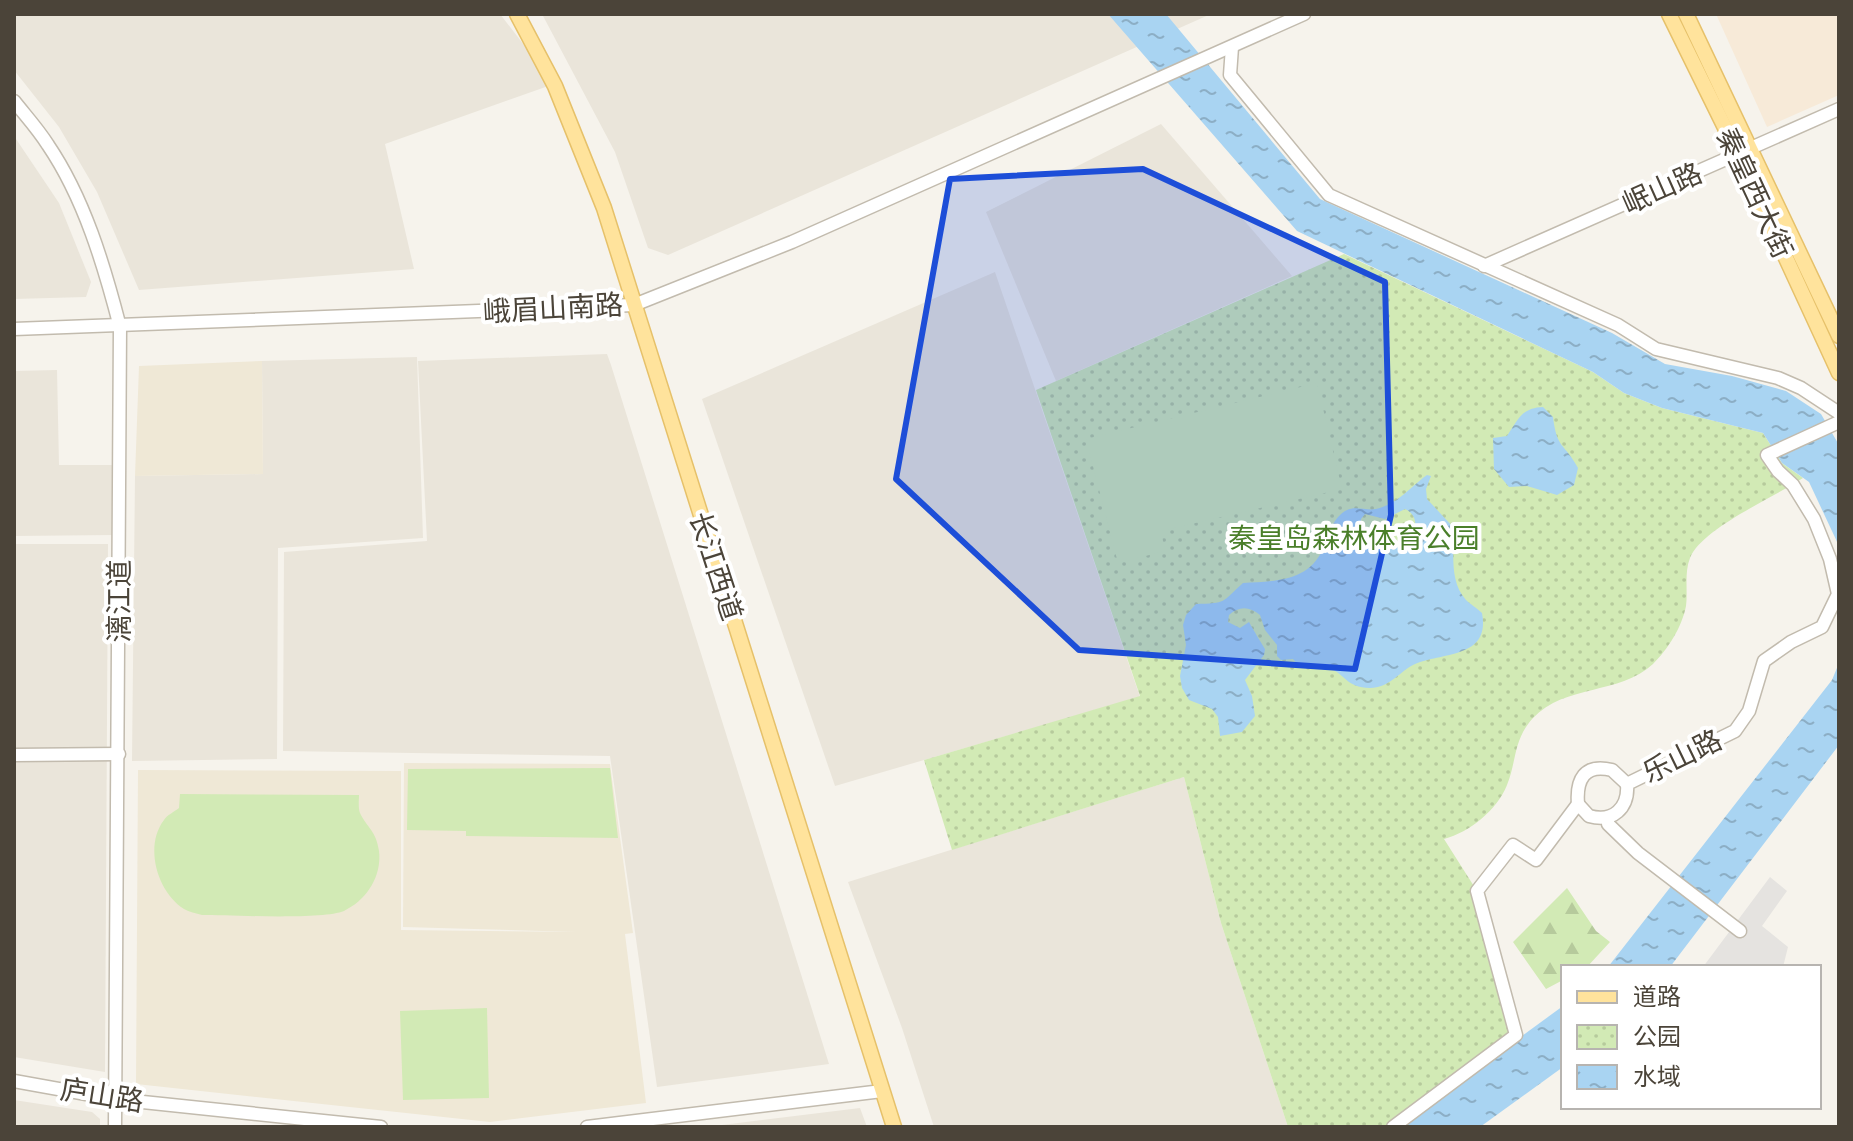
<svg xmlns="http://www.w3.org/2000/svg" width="1853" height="1141" viewBox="0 0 1853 1141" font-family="'Roboto Condensed','Noto Sans SC',sans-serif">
	<defs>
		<pattern id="forest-firs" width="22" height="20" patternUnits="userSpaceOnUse" patternTransform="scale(2)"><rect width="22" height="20" fill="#d2eab5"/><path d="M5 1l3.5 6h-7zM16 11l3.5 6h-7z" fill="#b6ca9c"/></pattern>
		<pattern id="park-dots" width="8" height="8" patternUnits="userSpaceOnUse" patternTransform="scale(2)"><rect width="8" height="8" fill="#d2eab5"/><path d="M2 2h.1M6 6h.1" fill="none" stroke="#b6ca9c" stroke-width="1.8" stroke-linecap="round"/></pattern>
		<pattern id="water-ripples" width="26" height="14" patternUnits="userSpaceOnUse" patternTransform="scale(2)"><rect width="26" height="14" fill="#a9d4f2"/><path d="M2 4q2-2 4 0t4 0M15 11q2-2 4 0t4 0" fill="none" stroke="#8caec5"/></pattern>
	</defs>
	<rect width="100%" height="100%" fill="#f6f3ec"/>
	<g fill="#eae5da">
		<polygon points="14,14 500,14 554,84 385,144 414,269 139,290 97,192 59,127 14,70"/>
		<polygon points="542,14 1211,14 668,255 648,248 615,152"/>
		<polygon points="1161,124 1292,276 1056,381 986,212"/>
		<polygon points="14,136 59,203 91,282 86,297 14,299"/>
		<polygon points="995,272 1140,697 835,786 702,399"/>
		<polygon points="607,354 611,365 829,1064 657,1087 610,756 283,751 284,552 427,541 418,361"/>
		<polygon points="417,357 423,538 278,548 277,759 132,761 135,476 263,474 262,361"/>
		<polygon points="57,370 59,465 113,465 114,535 14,536 14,371"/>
		<polygon points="14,544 108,544 105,1072 14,1057"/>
		<polygon points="1184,777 1221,923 1288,1127 934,1127 902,1028 848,882"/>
		<polygon points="14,1100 92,1112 100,1119 100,1127 14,1127"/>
		<polygon points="860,1108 867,1127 706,1127"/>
	</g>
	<polygon fill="#f7ead8" points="1716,14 1839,14 1839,95 1767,127"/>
	<g fill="#efe8d6">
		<polygon points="262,361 263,474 135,476 139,366"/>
		<polygon points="404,763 610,764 633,933 625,934 646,1103 490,1122 136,1084 138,770 401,771 401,930 577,932 403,927"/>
	</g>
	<polygon fill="url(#forest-firs)" points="1567,888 1596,931 1610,942 1587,967 1563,967 1563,980 1546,989 1513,942"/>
	<path fill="url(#park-dots)" d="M1344,254L1593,372L1624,393L1662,408L1763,433L1782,463L1803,478C1775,497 1702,528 1690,558C1684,573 1688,591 1686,606C1682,627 1668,649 1653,664C1620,695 1565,684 1533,718C1513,740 1517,760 1507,785C1497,810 1470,832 1444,839L1477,891L1516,1035L1394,1127H1288L1221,923L1184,777L952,850L924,760L1140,696L1036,390Z"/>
	<g fill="#d2eab5">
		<polygon points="1317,383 1342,489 1161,531 1165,551 1118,563 1086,439"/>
		<polygon points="610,768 618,838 466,836 466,831 407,830 408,769"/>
		<path d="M180,794L359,795C359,800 358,808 360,813C367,828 376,830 379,851C382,876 367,900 344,911C322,920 230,915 202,915C196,913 189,912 184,909C157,892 144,846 164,820C167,815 174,812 179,808Z"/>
		<polygon points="487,1008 489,1098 403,1100 400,1011"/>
	</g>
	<polygon fill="#e5e3e0" points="1770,877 1787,891 1762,926 1788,947 1783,967 1703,967"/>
	<g fill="url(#water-ripples)" fill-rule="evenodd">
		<polygon points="1108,14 1166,14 1320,199 1612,333 1665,364 1732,376 1786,391 1821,414 1839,445 1839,546 1809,482 1782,463 1763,433 1662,408 1624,393 1593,372 1297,231"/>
		<path d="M1543,407L1553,417C1557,450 1564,442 1578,468L1574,485L1557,495L1527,486L1509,487L1494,469L1493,438L1507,436C1518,420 1521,408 1543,407Z"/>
		<path d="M1427,475L1431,476L1426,489L1427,499L1453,527C1455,551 1448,580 1466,600C1470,604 1477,608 1482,613C1491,660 1439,652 1413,665C1398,673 1389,688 1370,688C1346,688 1345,673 1327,667C1321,669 1310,669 1306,664L1298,665L1293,659L1281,660L1277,656V645L1265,630L1260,615C1249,606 1239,606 1229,615L1228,622L1240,628L1249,622C1250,624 1263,646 1265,649L1264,655L1245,680L1252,696L1255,716L1242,732L1220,736L1218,717L1212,709L1189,700L1182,688L1180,676L1186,645L1183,625L1186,615L1196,604C1227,603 1221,603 1243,583C1275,581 1308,582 1323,549C1329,536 1331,520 1345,511C1355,505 1365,511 1376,509C1398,504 1410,487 1427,475ZM1405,509C1421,516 1416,535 1407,548L1401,549L1396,546L1390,537H1377L1361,526V519L1365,514L1385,519Z"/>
		<polygon points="1839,663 1839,745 1670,967 1608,967 1832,680"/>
		<polygon points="1563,1006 1563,1067 1480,1127 1397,1127"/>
	</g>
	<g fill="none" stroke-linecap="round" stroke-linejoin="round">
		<defs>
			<g id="minor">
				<polyline points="1232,47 1230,75 1329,195 1618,325 1656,349 1778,378 1801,388 1839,413"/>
				<path d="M14,101C25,115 38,129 48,145C84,198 104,265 120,327L115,1127"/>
				<polyline points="1484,266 1839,109"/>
				<polyline points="14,329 634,305 792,242 1304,14"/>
				<polyline points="14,755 119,754"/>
				<path d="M1578,804C1576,780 1584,763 1612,770L1627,784"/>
				<polyline points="1608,819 1608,824 1638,853 1740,931"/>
				<polyline points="14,1081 114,1099 381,1127"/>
				<polyline points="587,1127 882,1091"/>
				<path d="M1393,1127L1516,1035L1477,891L1513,845L1536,860L1578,804L1589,816C1613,823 1629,808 1627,784L1735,731L1749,711L1764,661L1791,642L1822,627L1838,594L1830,559L1814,519L1793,485L1778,471L1767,455L1839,422"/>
			</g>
			<g id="major">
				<polyline points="517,14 555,86 604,208 894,1127"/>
				<polyline points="1669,14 1738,154 1839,373"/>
				<polyline points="1686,14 1839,336"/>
			</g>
		</defs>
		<use href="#minor" stroke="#c2bbae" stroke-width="15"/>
		<use href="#major" stroke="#e6c16a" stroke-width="17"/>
		<use href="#minor" stroke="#fff" stroke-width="12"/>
		<use href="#major" stroke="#ffe39c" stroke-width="14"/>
	</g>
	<path fill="#1d4ed8" fill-opacity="0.2" stroke="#1d4ed8" stroke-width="6" stroke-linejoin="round" d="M1143,169L1385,282L1391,515L1355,669L1079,650L896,479L950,179Z"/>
	<g text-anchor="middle" stroke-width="8" stroke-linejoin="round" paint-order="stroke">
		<g font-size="28" fill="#4b4439" stroke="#fff">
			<text transform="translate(1662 188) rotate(-24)" y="10">岷山路</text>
			<text transform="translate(1755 193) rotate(65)" y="10">秦皇西大街</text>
			<text transform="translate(553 308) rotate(-3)" y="10">峨眉山南路</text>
			<text transform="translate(716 566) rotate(72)" y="10">长江西道</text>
			<text transform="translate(119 601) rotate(-90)" y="10">漓江道</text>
			<text transform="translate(1682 756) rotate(-26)" y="10">乐山路</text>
			<text transform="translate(102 1095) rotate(9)" y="10">庐山路</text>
		</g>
		<g font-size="28" fill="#4a7f2a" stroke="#fff">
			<text x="1354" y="548">秦皇岛森林体育公园</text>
		</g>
	</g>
	<rect width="1853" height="1141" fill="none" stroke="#4b4439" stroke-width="32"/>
	<rect x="1561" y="965" width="260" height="144" fill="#ffffff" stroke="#b7b4b0" stroke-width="2"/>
	<rect x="1577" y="991" width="40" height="12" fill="#ffe39c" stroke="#b7b4b0" stroke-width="2"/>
	<text x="1633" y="1005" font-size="24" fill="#4b4439">道路</text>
	<rect x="1577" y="1025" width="40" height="24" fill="url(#park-dots)" stroke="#b7b4b0" stroke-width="2"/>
	<text x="1633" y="1045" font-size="24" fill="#4b4439">公园</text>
	<rect x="1577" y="1065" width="40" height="24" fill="url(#water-ripples)" stroke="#b7b4b0" stroke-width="2"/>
	<text x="1633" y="1085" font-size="24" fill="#4b4439">水域</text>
</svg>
